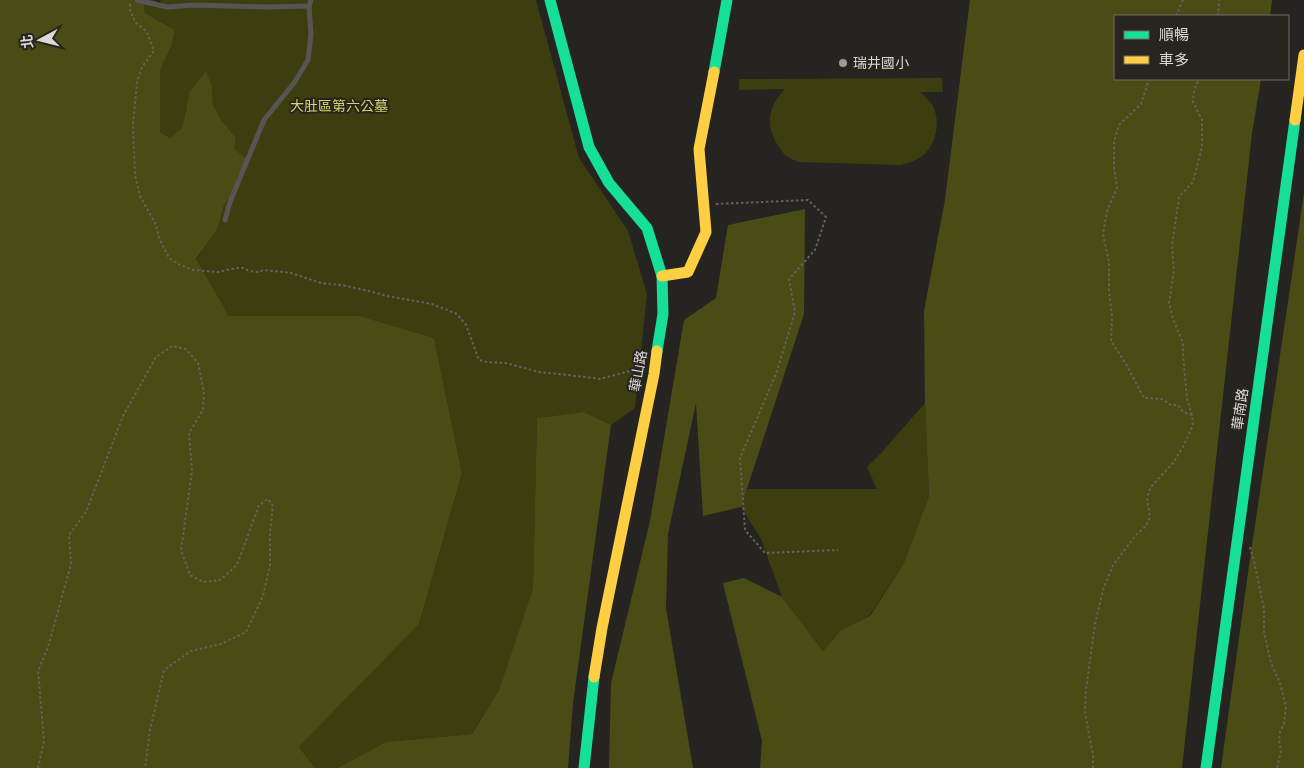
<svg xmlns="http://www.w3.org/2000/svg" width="1304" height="768" viewBox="0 0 1304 768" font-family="Montserrat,'Noto Sans TC',sans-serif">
	<rect width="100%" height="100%" fill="#262421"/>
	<g fill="#3c3e10">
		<polygon points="144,0 152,0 160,3 161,0 536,0 579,158 628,231 647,294 635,408 611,425 584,412 537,418 533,588 499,690 472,734 386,742 337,768 315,768 299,747 419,624 462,473 434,338 360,316 229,316 196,260 217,230 224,205 233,194 238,176 249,160 234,149 236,138 222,121 213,105 212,87 186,108 182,128 170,138 160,132 160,70 172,45 175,30 145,13"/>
		<path d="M942,78L943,92H920C925,96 929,100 933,106C941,123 936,145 922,156C915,161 908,163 900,165L798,162C794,160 788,158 784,154C782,151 779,147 777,144C765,124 769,105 785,89L739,90V79Z"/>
		<polygon points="925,403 929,496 903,565 869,616 841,630 823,651 782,597 761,539 741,507 747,489 877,489 867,467 882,452"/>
	</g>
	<g fill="#4a4c15">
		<polygon points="0,0 144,0 145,13 175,30 172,45 160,70 160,132 170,138 182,128 190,91 206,71 212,87 213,105 222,121 236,138 234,149 249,160 238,176 233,194 224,205 217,230 196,259 229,316 360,316 434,338 462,473 419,624 299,747 315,768 0,768"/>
		<polygon points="970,0 1272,0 1270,16 1115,16 1115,79 1261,79 1252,133 1182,768 760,768 762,741 723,583 744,578 782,597 823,651 841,630 870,616 903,565 929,496 925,403 924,311 945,200"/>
		<polygon points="1304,193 1304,768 1221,768 1248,573"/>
		<polygon points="805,209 804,314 741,507 703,516 696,403 668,534 666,608 693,768 609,768 611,683 650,521 684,320 716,298 728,225"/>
		<polygon points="584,412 611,425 573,703 568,768 337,768 386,742 472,734 499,690 533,588 537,418"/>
	</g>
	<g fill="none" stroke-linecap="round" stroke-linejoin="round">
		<g stroke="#636261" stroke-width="2" stroke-dasharray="2.5 2.5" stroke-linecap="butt">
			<polyline points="130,4 130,11 136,23 145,30 148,35 154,51 142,67 137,83 133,124 135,175 140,196 156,225 159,238 169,258 178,264 193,270 218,272 236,268 243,268 249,271 258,272 264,270 291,273 321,283 342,285 369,291 387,296 432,304 457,314 466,325 479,360 487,362 506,363 539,372 586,377 600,379 630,371 642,372"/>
			<polyline points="1176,16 1183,0"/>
			<polyline points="1218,16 1219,0"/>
			<polyline points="716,204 808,200 826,217 815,250 789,279 795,312 776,374 740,458 745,530 765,553 838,550"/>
			<polyline points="1192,415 1187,399 1183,355 1183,343 1173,319 1169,303 1174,270 1172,246 1179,197 1193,182 1202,147 1202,120 1193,102 1194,90 1199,79"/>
			<polyline points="1250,547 1254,561 1264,609 1264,632 1271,663 1280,683 1286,706 1284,724 1280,732 1279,740 1281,751 1277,768"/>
			<polyline points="38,768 44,741 38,671 48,647 71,564 69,535 86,512 123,416 156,357 172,346 186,349 198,363 204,392 203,410 189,433 192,471 181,550 190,575 203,582 220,580 237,565 259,505 268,499 273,506 270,532 270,565 263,596 246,632 221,644 191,651 164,670 150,730 145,768"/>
			<polyline points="1093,768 1093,756 1085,712 1086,690 1095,624 1103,590 1113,565 1136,535 1146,526 1150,517 1147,498 1150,488 1173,463 1184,445 1193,425 1192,415 1183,412 1178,405 1171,405 1162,399 1144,398 1126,364 1111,341 1112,318 1109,290 1109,262 1103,234 1107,211 1117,188 1114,167 1114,142 1119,125 1141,104 1149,79"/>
		</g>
		<g stroke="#565454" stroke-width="5">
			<polyline points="137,0 167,7 194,5 268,7 309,6"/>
			<polyline points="225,220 230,202 264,120 294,83 308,60 311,34 309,6 311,0"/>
		</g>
		<g stroke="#16e098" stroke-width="11">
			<polyline points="550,0 589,147 609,183 647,228 662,276 663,314 657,351"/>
			<polyline points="714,72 727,0"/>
			<polyline points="584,768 594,677"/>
			<polyline points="1206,768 1295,120"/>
		</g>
		<g stroke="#ffcf43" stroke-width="11">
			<polyline points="1295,120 1304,55"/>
			<polyline points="662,276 688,272 706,232 699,149 714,72"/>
			<polyline points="594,677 602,628 654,374 657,351"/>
		</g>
	</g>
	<circle fill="#9c9a97" stroke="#28251f" stroke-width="2" cx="843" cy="63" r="5"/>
	<g text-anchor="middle" stroke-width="4" stroke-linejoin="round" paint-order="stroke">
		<g font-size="14" fill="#dbd9d6" stroke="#28251f" text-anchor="start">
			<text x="853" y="68">瑞井國小</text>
		</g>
		<g font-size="14" fill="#d1d669" stroke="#28251f">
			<text x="339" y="111">大肚區第六公墓</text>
		</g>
		<g font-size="14" fill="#dbd9d6" stroke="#28251f">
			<text transform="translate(638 371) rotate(-80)" y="5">華山路</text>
			<text transform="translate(1240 409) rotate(-82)" y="5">華南路</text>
		</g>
	</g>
	<rect x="1114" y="15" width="175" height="65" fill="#28251f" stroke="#706d68"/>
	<rect x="1124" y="31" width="25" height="8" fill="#16e098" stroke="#706d68"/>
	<text x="1159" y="40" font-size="15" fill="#dbd9d6">順暢</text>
	<rect x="1124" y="56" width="25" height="8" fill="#ffcf43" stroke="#706d68"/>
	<text x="1159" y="65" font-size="15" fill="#dbd9d6">車多</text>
	<g transform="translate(40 40) rotate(263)" stroke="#28251f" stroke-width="4" paint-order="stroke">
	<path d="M0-4L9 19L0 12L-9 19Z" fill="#dbd9d6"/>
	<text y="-8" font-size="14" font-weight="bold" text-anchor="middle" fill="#dbd9d6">北</text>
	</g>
</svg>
